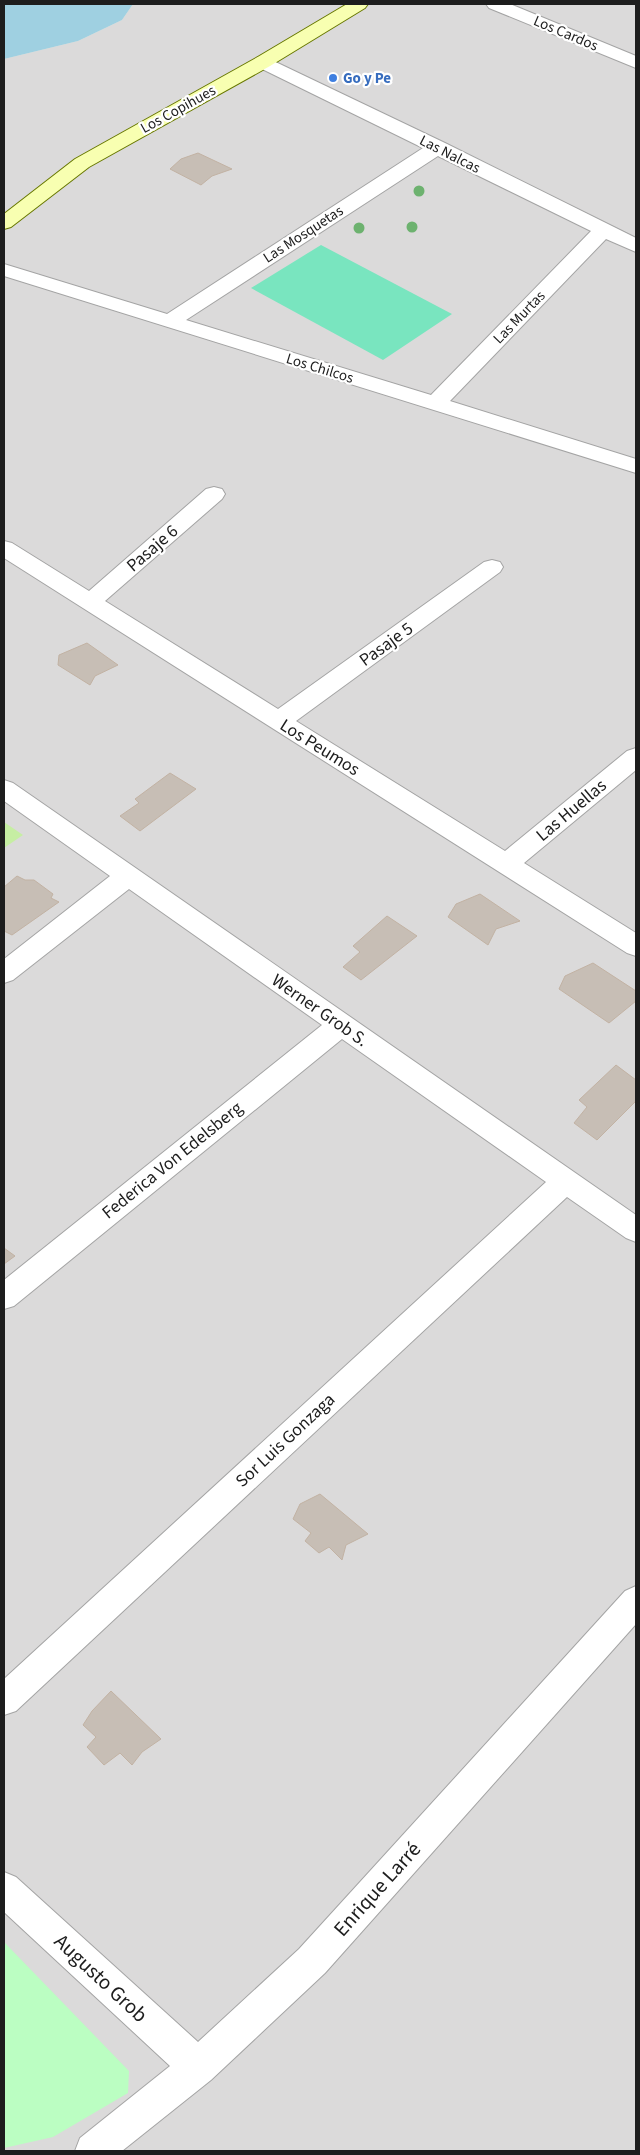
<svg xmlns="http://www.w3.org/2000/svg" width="640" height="2155" viewBox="0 0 640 2155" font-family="'Source Sans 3',sans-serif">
	<rect width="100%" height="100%" fill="#efebe2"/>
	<polygon fill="#dbdada" points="133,4 636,4 636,2151 4,2151 4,59 78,41 122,20"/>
	<polygon fill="#c6eea3" points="4,822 23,835 4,848"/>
	<polygon fill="#bbfec2" points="4,1942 129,2071 128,2093 53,2137 4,2148"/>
	<polygon fill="#79e5bf" points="321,245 452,314 383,360 251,288"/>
	<polygon fill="#9fd0e1" points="4,4 133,4 122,20 78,41 4,59"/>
	<g fill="#c7beb5" stroke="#c2b2a3">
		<polygon points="198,153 232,169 212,176 201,185 170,169 181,159"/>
		<polygon points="87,643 118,665 95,676 90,685 58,665 59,655"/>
		<polygon points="170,773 196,789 140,831 120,816 139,803 135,799"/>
		<polygon points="17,876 25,880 34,880 53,894 51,898 59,902 12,935 4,931 4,887"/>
		<polygon points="480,894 520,921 496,929 488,945 448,917 456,904"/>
		<polygon points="387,916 417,936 361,980 343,967 360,952 353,946"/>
		<polygon points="593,963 636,991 636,1001 609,1023 559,989 565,976"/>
		<polygon points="616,1065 636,1080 636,1101 597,1140 574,1123 587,1107 579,1100"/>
		<polygon points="4,1248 15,1256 4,1264"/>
		<polygon points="320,1494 368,1534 346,1545 342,1560 329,1547 319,1553 305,1541 311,1533 293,1519 300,1504"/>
		<polygon points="111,1691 161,1739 142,1752 132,1765 120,1753 104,1765 87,1747 96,1737 83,1725 92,1711"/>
	</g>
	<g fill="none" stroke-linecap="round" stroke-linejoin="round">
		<defs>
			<g id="street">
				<polygon points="486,4 510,4 636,56 636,68 489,8"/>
				<path d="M263,56L445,143L636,238V252L606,239L450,401L636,459V473L4,276V264L167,314L423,148L256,66L254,62L256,58ZM438,156L591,231L431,395L186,320Z"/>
				<polygon points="214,487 222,489 225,494 222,499 105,601 278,709 484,562 492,560 500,562 503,567 500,572 296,721 505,851 627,751 636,748 636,770 524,863 636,933 636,956 627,953 4,558 4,541 12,543 89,591 206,489"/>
				<polygon points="4,780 13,783 636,1215 636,1242 626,1238 567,1197 16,1711 4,1715 4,1679 546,1182 342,1039 14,1306 4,1309 4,1280 322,1025 129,889 13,980 4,983 4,959 110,876 4,801"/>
				<polygon points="636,1586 636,1624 325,1973 211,2080 122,2151 75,2151 80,2138 170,2066 4,1912 4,1872 16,1877 198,2042 299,1949 625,1591"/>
			</g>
			<polygon id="secondary" points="347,4 368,4 365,8 270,66 89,167 11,227 4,229 4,214 75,159 256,58"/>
		</defs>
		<use href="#street" stroke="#a4a4a4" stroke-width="2"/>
		<use href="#secondary" stroke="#687800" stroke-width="2"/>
		<use href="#street" fill="#fff" fill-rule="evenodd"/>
		<use href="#secondary" fill="#f8ffb1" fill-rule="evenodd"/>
	</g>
	<g fill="#6db26f">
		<circle cx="419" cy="191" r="5.5"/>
		<circle cx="412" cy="227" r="5.5"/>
		<circle cx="359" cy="228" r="5.5"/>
	</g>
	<circle fill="#3f7fe0" stroke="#fff" stroke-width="2" cx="333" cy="78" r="5"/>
	<g text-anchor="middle" stroke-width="4.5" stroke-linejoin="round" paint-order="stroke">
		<g font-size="15" fill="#1d1d1d" stroke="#fff">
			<text transform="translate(566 33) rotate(23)" y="5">Los Cardos</text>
			<text transform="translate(178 109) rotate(-29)" y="5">Los Copihues</text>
			<text transform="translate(450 154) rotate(27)" y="5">Las Nalcas</text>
			<text transform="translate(303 234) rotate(-33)" y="5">Las Mosquetas</text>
			<text transform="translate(519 317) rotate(-46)" y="5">Las Murtas</text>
			<text transform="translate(320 368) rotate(17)" y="5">Los Chilcos</text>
		</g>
		<g font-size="15" font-weight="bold" fill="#366cbe" stroke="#fff" text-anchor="start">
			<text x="343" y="83">Go y Pe</text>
		</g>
		<g font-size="18" fill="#1d1d1d" stroke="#fff">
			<text transform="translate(152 548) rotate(-41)" y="6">Pasaje 6</text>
			<text transform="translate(386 644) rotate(-36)" y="6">Pasaje 5</text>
			<text transform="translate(320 747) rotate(32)" y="6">Los Peumos</text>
			<text transform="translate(571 810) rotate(-40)" y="6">Las Huellas</text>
			<text transform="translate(320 1010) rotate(35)" y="6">Werner Grob S.</text>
			<text transform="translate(172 1160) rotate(-39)" y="6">Federica Von Edelsberg</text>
			<text transform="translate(285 1440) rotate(-43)" y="6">Sor Luis Gonzaga</text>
		</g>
		<g font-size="21" fill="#1d1d1d" stroke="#fff">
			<text transform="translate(377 1889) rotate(-48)" y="7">Enrique Larré</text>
			<text transform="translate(101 1978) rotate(43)" y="7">Augusto Grob</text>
		</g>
	</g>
	<rect width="640" height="2155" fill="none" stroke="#1d1d1d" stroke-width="10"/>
</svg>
